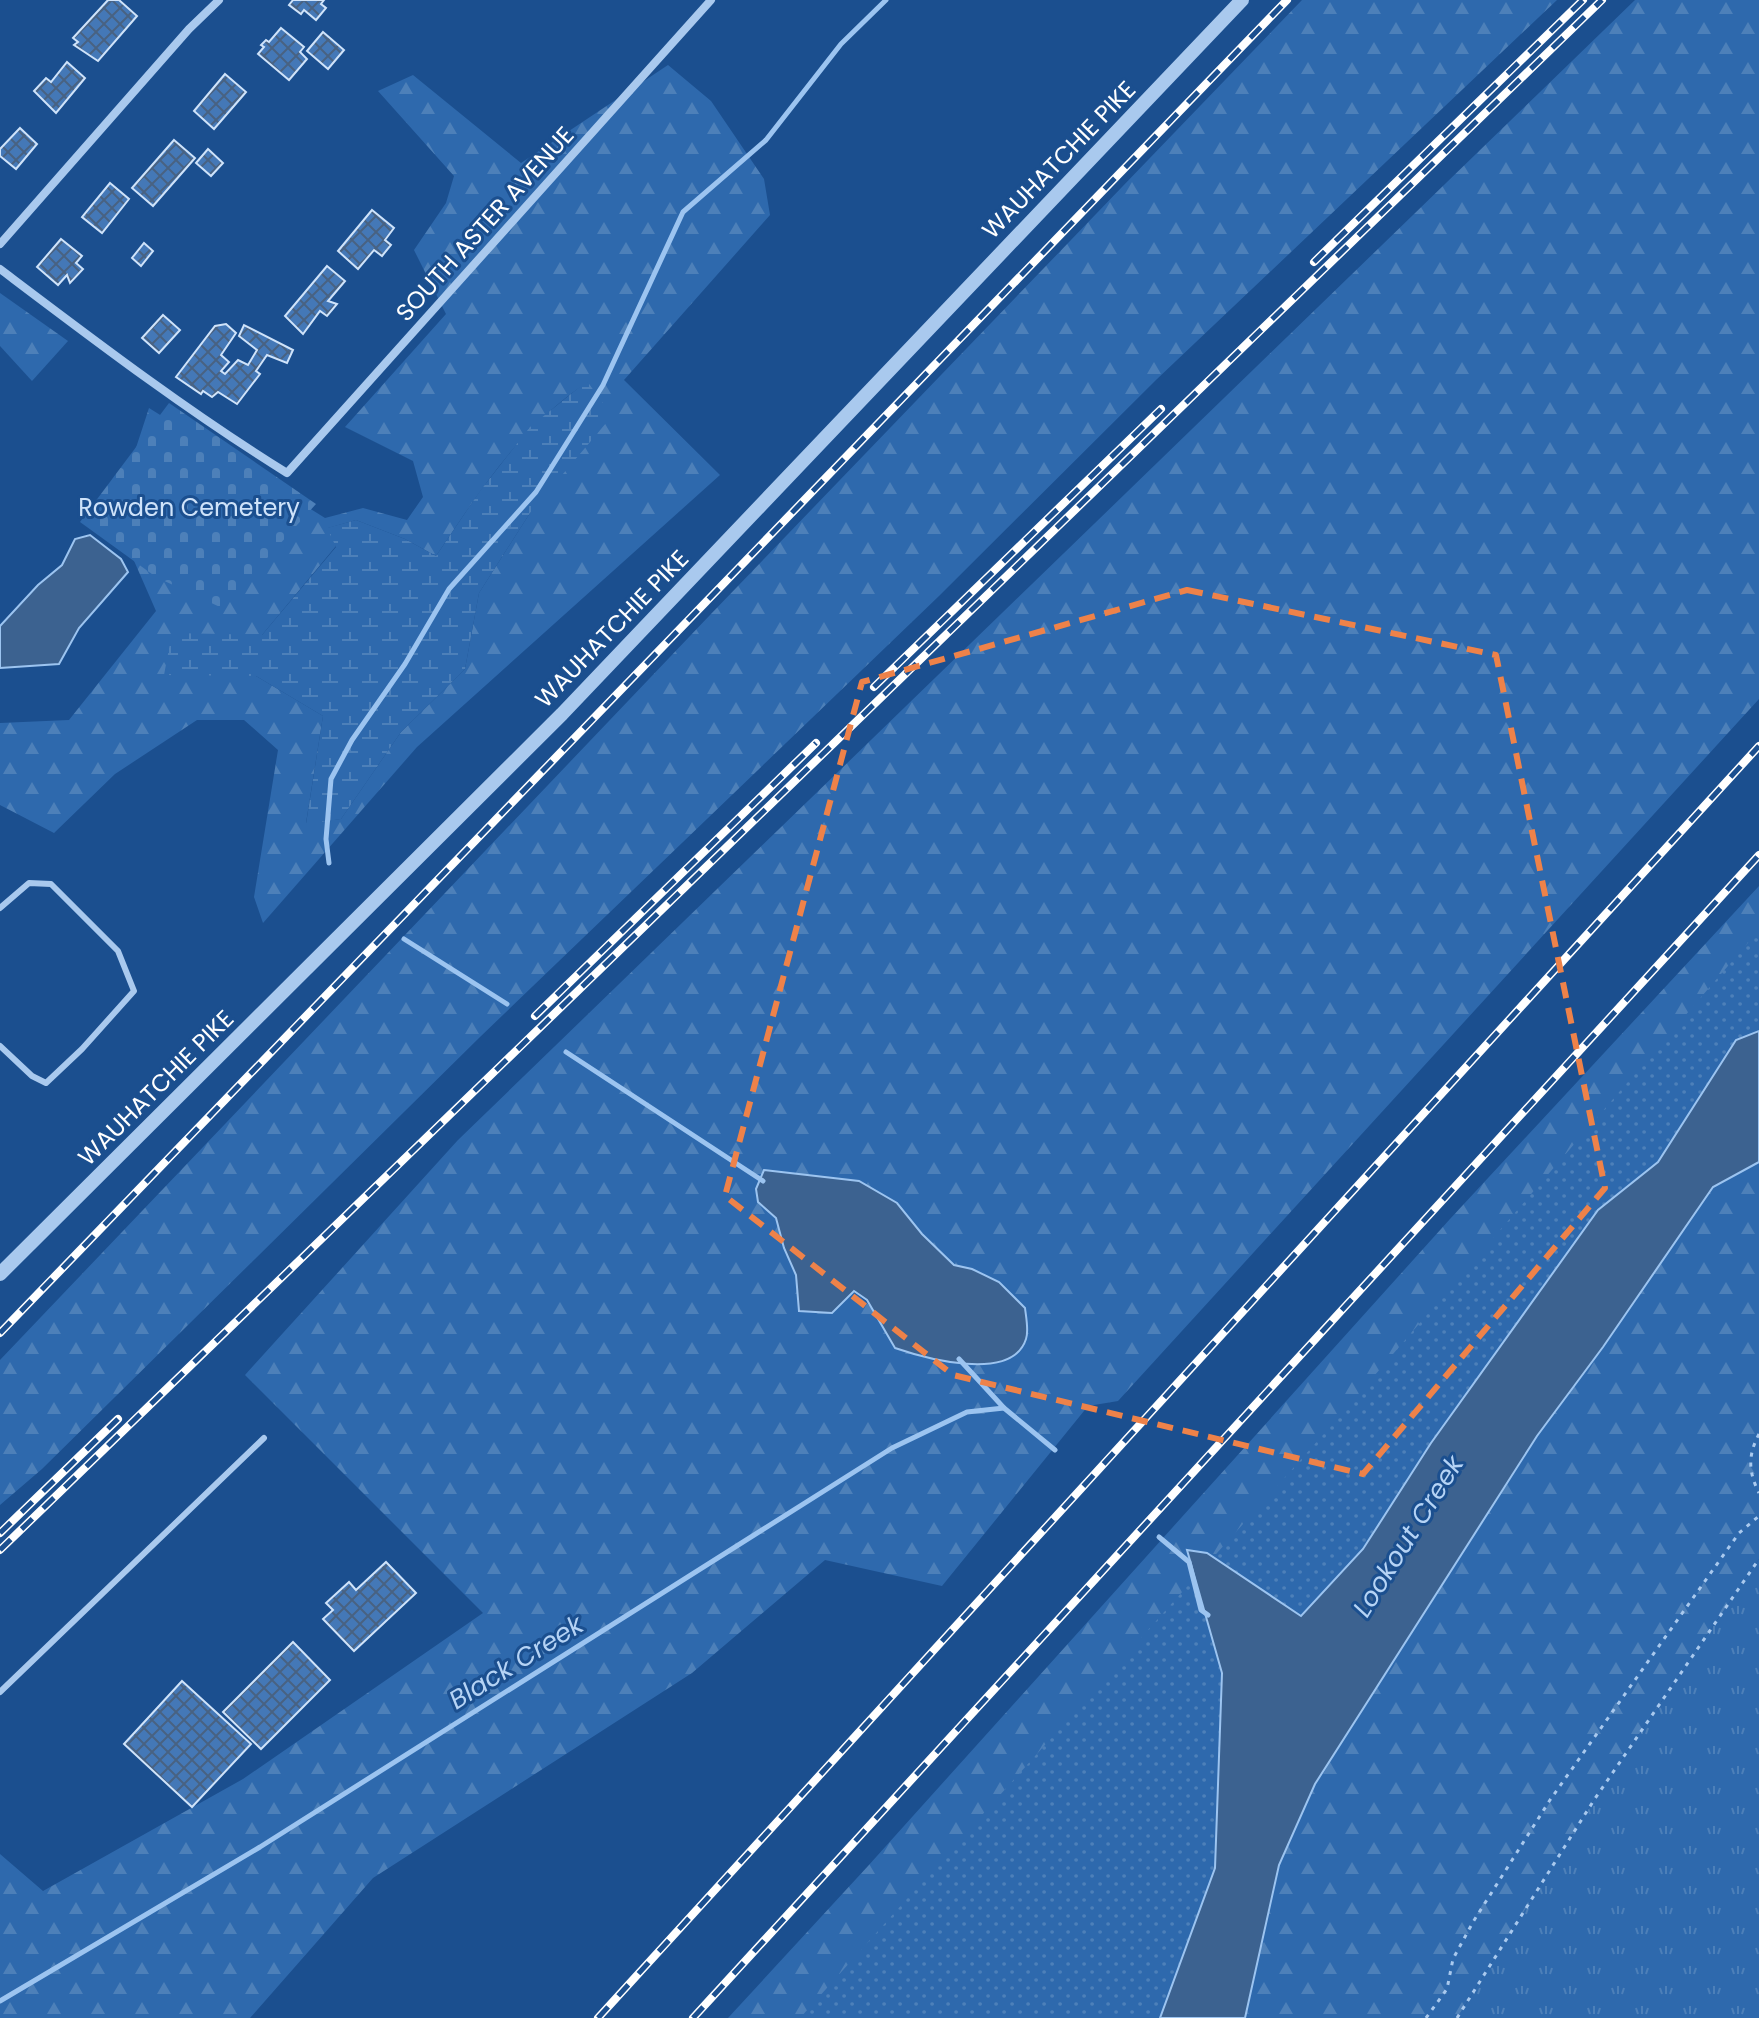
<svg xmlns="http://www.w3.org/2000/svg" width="1759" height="2018" viewBox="0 0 1759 2018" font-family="Poppins,sans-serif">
	<defs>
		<pattern id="grass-tufts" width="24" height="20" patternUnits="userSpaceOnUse" patternTransform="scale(2)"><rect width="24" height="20" fill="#2e69ad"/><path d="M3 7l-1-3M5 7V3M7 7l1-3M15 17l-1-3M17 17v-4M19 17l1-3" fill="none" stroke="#4d80b9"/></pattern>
		<pattern id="forest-firs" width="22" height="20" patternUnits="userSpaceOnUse" patternTransform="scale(2)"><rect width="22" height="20" fill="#2e69ad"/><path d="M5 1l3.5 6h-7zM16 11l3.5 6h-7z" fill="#4d80b9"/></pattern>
		<pattern id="wetland-marsh" width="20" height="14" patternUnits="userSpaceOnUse" patternTransform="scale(2)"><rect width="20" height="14" fill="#2e69ad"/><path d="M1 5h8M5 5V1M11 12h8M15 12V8" fill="none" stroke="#4d80b9"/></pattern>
		<pattern id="cemetery-stones" width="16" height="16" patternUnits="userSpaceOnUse" patternTransform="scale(2)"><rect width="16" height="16" fill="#2e69ad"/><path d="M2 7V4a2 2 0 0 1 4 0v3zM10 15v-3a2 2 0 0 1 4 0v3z" fill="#4d80b9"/></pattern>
		<pattern id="park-dots" width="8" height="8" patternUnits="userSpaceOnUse" patternTransform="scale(2)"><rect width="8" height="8" fill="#2e69ad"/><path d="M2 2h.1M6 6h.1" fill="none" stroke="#4d80b9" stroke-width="1.8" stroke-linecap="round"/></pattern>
		<pattern id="building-cross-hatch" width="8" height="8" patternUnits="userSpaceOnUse" patternTransform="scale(2)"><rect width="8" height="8" fill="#4478b7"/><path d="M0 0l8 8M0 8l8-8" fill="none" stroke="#486282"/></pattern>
	</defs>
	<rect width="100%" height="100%" fill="#1b4f8f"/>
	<polygon fill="url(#grass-tufts)" points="1759,1559 1759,2018 1457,2018 1594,1800"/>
	<g fill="url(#forest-firs)" fill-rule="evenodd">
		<polygon points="1302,0 1557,0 1157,379 939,596 480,1037 42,1469 0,1505 0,1360 710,615"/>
		<path d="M1635,0H1759V699L1118,1401L1088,1406L942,1586L825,1560L692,1673L373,1878L250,2018H0V1854L43,1891L243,1779L483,1613L245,1375L458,1140ZM765,1170L859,1181L897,1203L922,1234L954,1265L972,1269L895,1348C864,1287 859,1292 796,1275L784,1248Z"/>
		<path d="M668,65L711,101L764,179L770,215L624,380L720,475L417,747L263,923L254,897L278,750L244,720H197L115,774L54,833L0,805V723L69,720L156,611L114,515L149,408L325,518L363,508L407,520L423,497L413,461L345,427L446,314L414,250L446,203L454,176L378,91L413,75L521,163ZM588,382L530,513L479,593L465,669L401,732L341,819L306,823L323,716L256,676L262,635L336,546L328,528L356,520L405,539L436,556C480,491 521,425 588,382Z"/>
		<polygon points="0,293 68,341 32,381 0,346"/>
		<polygon points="1759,886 1759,1031 1280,1600 1207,1553 1188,1550 1222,1673 1160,2018 728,2018 868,1866 1450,1219"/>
		<polygon points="1759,1162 1759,1559 1594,1800 1457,2018 1245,2018 1279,1865 1315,1784 1537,1436 1603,1347 1713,1186"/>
	</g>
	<polygon fill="url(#wetland-marsh)" points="587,381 612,416 530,513 479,593 465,669 401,732 341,819 306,824 323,716 256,676 164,675 172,633 262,635 336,547 327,528 356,520 405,539 436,556 480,491 530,427"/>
	<polygon fill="url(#cemetery-stones)" points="169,403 316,504 222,608 156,577 80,522"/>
	<polygon fill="url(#park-dots)" points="1759,930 1759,1162 1713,1187 1603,1347 1537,1436 1315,1784 1279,1865 1245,2018 800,2018 1330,1427"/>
	<g fill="#3c6290" stroke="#9cc4f0" stroke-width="2">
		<polygon points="90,535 121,559 128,572 79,628 59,664 0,668 0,626 38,585 62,565 75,539"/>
		<polygon points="1759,1031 1759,1162 1713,1187 1603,1347 1537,1436 1315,1784 1279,1865 1245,2018 1160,2018 1215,1868 1222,1673 1187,1550 1207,1553 1301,1616 1363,1549 1431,1443 1598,1210 1658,1162 1736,1040"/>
		<path d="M764,1170L859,1181L897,1203L922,1234L954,1265L972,1269L999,1282L1025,1308C1026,1317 1029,1331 1026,1339C1012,1383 924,1358 895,1348L867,1300L854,1291L832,1313L799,1311L796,1275L784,1248L776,1218L758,1202L756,1189Z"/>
	</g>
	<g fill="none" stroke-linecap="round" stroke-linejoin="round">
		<g stroke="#9cc4f0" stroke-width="5">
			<polyline points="329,863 326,839 331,779 352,740 405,664 449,589 536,492 603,385 683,212 766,140 841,44 886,0"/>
			<polyline points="404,939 507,1004"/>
			<polyline points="566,1052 763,1181"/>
			<polyline points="959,1359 1004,1408 1055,1450"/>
			<polyline points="1159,1537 1189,1562 1201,1610 1208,1615"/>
			<polyline points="0,2001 260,1847 892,1448 967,1412 1004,1408"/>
		</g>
	</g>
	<g fill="url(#building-cross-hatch)" stroke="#cfe3fa" stroke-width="2">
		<polygon points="108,0 119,0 137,16 98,61 74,45 78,42 73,38"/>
		<polygon points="293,0 324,0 321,4 326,8 316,20 304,10 301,14 289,5"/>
		<polygon points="281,28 304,47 300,52 307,59 289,80 258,54 264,47 261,45 266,40 269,42"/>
		<polygon points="323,32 344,50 328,69 307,51"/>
		<polygon points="67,62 85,78 56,113 34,91 46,78 51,82"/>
		<polygon points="225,74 246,92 214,129 194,111"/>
		<polygon points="20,128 37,144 16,169 0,156 0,149"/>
		<polygon points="174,140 195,158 153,206 132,188"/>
		<polygon points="208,149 223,163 211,176 196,163"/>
		<polygon points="110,183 129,199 102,233 82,217"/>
		<polygon points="372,210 394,228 385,240 391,245 382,256 374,250 358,269 338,251"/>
		<polygon points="61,239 82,256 76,263 83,269 70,283 67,275 58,285 37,267"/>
		<polygon points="144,243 153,251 141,266 132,258"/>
		<polygon points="327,266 345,281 328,301 337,304 327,316 320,311 303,334 285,316"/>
		<polygon points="163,315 180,330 159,353 142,338"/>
		<polygon points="226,324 236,333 221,355 229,362 221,371 225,374 238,360 248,365 257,350 239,336 244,325 293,350 287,363 267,355 256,371 260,374 237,404 218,392 212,397 203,391 201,394 176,377 215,326"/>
		<polygon points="386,1562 416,1593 354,1651 323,1619 333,1610 326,1603 349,1582 356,1590"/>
		<polygon points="293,1642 330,1680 261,1749 223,1712"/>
		<polygon points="182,1681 251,1744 192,1807 124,1744"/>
	</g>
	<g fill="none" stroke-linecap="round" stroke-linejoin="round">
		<g stroke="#a9c9ee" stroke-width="3" stroke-dasharray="4 6" stroke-linecap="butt">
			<path d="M1759,1434C1748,1455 1748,1471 1759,1493"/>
			<polyline points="1426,2018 1447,1989 1453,1959 1473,1922 1550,1800 1739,1533 1759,1516"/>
			<polyline points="1457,2018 1594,1800 1759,1559"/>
		</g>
		<g stroke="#a9c9ee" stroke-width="6">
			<polyline points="0,908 29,883 51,884 118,951 134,991 82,1049 46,1083 32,1076 0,1046"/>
			<polyline points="0,1692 264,1438"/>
		</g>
		<g stroke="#a9c9ee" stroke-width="8">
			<polyline points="0,244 189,29 219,0"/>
			<path d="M0,269C94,340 187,411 287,473L711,0"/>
		</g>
		<polyline stroke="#a9c9ee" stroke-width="14" points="0,1274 562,714 1242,0"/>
		<defs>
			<g id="rail">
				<polyline points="1314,262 1583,0"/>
				<polyline points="874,687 1161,409"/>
				<polyline points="535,1016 816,743"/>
				<polyline points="0,1333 1287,0"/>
				<polyline points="0,1533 118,1419"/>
				<polyline points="0,1550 1602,0"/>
				<polyline points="598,2018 1759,746"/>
				<polyline points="693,2018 1759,855"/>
			</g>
		</defs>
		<use href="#rail" stroke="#fff" stroke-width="8"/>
		<use href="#rail" stroke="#1b4f8f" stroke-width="5" stroke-dasharray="15" stroke-linecap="butt"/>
	</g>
	<path fill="none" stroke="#ee8249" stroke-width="6" stroke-dasharray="16 10" stroke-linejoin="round" d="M1187,590L1496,655L1605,1188L1363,1474L953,1375L725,1196L862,682Z"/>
	<g text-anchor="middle" stroke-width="6" stroke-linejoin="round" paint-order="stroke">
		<g font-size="24" fill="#fff" stroke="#1b4f8f">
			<text transform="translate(1059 160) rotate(-46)" y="8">WAUHATCHIE PIKE</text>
			<text transform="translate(485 224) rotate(-48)" y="8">SOUTH ASTER AVENUE</text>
			<text transform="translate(612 629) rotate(-46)" y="8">WAUHATCHIE PIKE</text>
			<text transform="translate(156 1088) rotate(-45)" y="8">WAUHATCHIE PIKE</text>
		</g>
		<g font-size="24" fill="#cfe3fa" stroke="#1b4f8f">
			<text x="189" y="516">Rowden Cemetery</text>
		</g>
		<g font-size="26" font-style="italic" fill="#b5d3f5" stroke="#1b4f8f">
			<text transform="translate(1408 1536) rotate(-58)" y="9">Lookout Creek</text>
			<text transform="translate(516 1662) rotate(-32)" y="9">Black Creek</text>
		</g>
	</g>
</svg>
